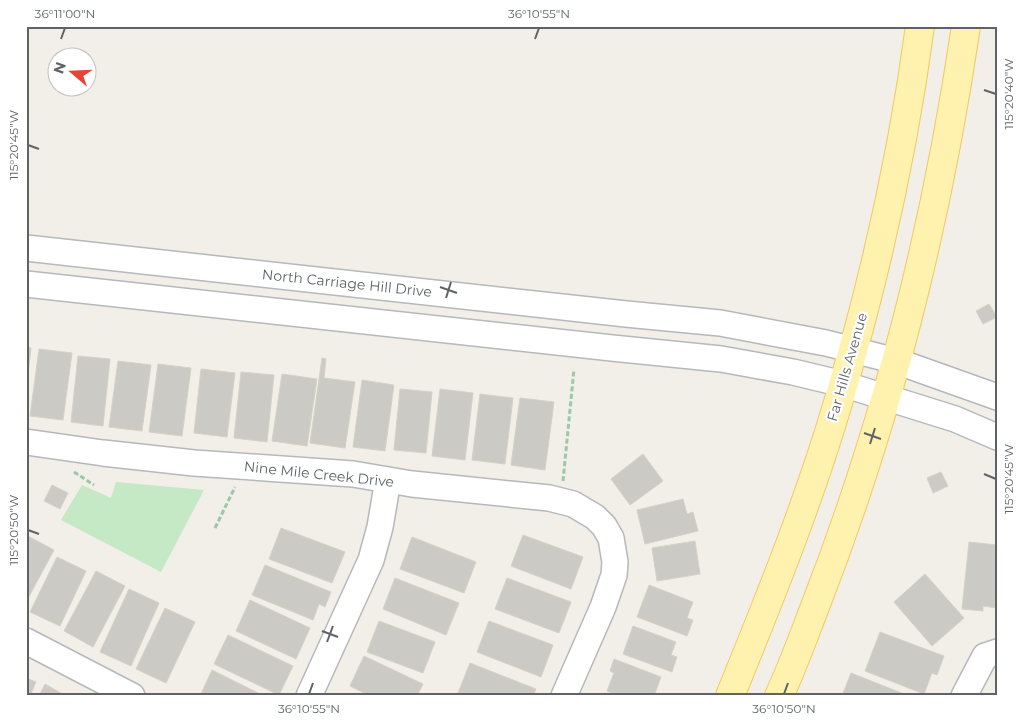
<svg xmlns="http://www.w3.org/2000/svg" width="1023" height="722" viewBox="0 0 1023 722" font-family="Montserrat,sans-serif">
	<rect width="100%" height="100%" fill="#f1efe8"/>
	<!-- green -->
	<path fill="#c5e8c5" d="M116 482 204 490 161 572 61 520 82 485 111 498Z"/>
	<!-- building -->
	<path fill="#cccac5" stroke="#d6d1c6" d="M989 304 997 317 983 324 976 311Z
		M26 347 31 348 26 391Z
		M39 349 72 353 63 420 30 416Z
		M78 356 110 359 103 426 71 422Z
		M322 358 326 359 324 378 355 382 345 448 310 443Z
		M118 361 151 365 142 431 109 427Z
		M158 364 191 368 182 436 149 432Z
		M201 369 235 373 227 437 194 433Z
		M241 372 274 375 267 442 234 438Z
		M282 374 317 379 307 446 272 441Z
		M362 380 394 385 385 451 353 447Z
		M400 389 432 392 426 453 394 450Z
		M440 389 473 393 465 460 432 456Z
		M480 394 513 398 505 464 472 460Z
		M520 398 554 402 545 470 511 465Z
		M643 454 663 481 630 505 611 479Z
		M941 472 948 486 933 493 927 478Z
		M52 485 68 493 60 509 44 501Z
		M683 499 687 514 693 512 698 531 645 544 637 510Z
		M281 528 345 552 332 583 269 559Z
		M26 535 54 550 26 602Z
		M523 535 583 557 571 589 511 566Z
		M412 537 476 562 464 593 400 569Z
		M695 541 700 574 657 581 652 548Z
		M969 542 997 545V608L983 606V611L962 609Z
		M57 557 86 571 60 626 30 612Z
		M265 565 331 592 325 607 319 604 313 620 252 595Z
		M96 571 125 586 93 647 64 631Z
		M925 574 964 618 932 646 894 602Z
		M395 578 459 603 446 635 383 609Z
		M507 578 571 602 559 633 495 609Z
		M649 585 693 602 687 618 693 620 687 636 637 617Z
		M129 589 159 603 131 666 100 652Z
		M250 600 310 628 296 659 236 631Z
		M165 608 195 622 166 683 136 669Z
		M379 621 435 642 423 673 367 652Z
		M489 621 553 645 541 677 477 652Z
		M633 626 676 642 671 655 677 657 672 672 623 654Z
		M880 632 944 656 937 675 932 673 924 694 865 671Z
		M228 635 293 666 279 695 214 664Z
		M364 656 423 684 417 696H370L350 686Z
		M614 659 661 677 654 696H619L607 691 614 673 610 671Z
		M470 663 536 689 533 696H465L458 693Z
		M212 670 264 696H200Z
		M851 673 909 696H842Z
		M26 678 36 682 30 696H26Z
		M45 684 66 696H39Z"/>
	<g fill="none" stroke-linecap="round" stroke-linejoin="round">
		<defs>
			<path id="minor" d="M26 248 626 314 720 323 826 343 896 361 997 397
				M26 284 612 348 721 359 793 372 843 384 955 419 997 437
				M26 442 103 453 194 463 353 474 412 484 549 498 573 504 595 517 604 526 611 538 615 562 614 575 603 607 564 696
				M26 641 132 696
				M309 696 371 560 380 527 388 480
				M964 696 985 656 997 652"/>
			<path id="major" d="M730 696C769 600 808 504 837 406 874 282 903 154 920 26
				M779 696C793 666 804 635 816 604 888 419 937 223 966 26"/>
		</defs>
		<!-- minor casing -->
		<use href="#minor" stroke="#b5b8bc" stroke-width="28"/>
		<!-- major casing -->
		<use href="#major" stroke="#f2c960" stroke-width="30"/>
		<!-- path -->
		<path stroke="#9cc7a9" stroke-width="3" stroke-dasharray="5 2.5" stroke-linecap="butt" d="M74 472 94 485
			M563 481 574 369
			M215 528 235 487"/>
		<!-- minor -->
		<use href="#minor" stroke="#fff" stroke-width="25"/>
		<!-- major -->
		<use href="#major" stroke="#fff2af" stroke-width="28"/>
	</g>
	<!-- ticks -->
	<path fill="none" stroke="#5f6368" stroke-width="2" d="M61 39 65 28M535 39 539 28M984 90 996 94M28 145 39 149M440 287 457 293M446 298 451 282M864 433 881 439M870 444 875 428M984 474 996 479M28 530 39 534M322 631 338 637M327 642 333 626M309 694 313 683M784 694 788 683"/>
	<g text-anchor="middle" stroke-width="4.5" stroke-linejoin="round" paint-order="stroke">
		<!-- street labels -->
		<g font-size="14" fill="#5f6368" stroke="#fff">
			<text transform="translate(347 283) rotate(6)" y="5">North Carriage Hill Drive</text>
			<text transform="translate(847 367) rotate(-74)" y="5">Far Hills Avenue</text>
			<text transform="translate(319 474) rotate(6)" y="5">Nine Mile Creek Drive</text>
		</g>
	</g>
	<!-- border -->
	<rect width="1023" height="722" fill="none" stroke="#ffffff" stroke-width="55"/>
	<!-- north arrow -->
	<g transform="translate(72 72) rotate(289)"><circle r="24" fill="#ffffff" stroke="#bfc1c3"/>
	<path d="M0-4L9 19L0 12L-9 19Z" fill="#ea4335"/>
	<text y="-8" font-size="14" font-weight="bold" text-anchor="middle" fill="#5f6368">N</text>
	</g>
	<rect x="28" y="28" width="968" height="666" fill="none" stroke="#5f6368" stroke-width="2"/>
	<g font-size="12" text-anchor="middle" fill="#5f6368">
		<text x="65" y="18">36°11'00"N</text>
		<text x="539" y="18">36°10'55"N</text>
		<text transform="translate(1009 94) rotate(-90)" y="4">115°20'40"W</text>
		<text transform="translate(14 145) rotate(-90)" y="4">115°20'45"W</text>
		<text transform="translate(1009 479) rotate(-90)" y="4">115°20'45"W</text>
		<text transform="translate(14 530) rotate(-90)" y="4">115°20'50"W</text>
		<text x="309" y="713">36°10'55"N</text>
		<text x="784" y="713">36°10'50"N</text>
	</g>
</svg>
